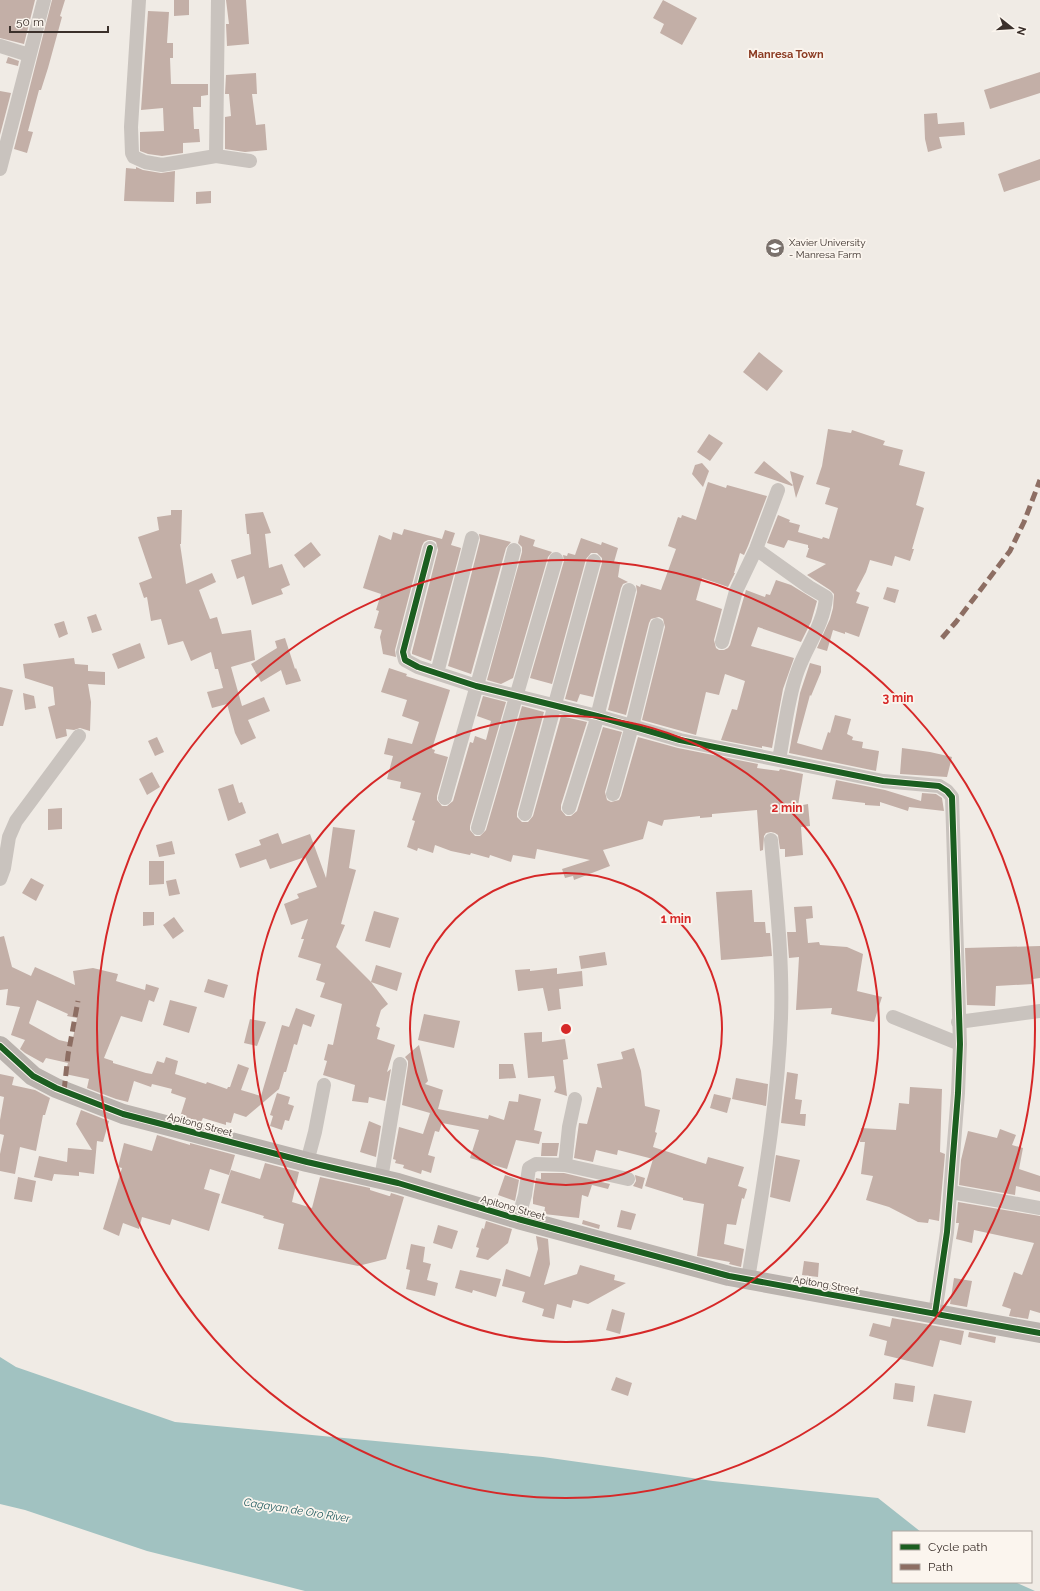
<svg xmlns="http://www.w3.org/2000/svg" width="1040" height="1591" viewBox="0 0 1040 1591" font-family="Raleway,sans-serif">
	<rect width="100%" height="100%" fill="#f0ebe5"/>
	<!-- water -->
	<path fill="#a1c2c1" d="M0 1357 16 1367 175 1422 543 1457 713 1481 878 1498 921 1532H893V1582H1015L1035 1591H305L147 1551 25 1510 0 1504Z"/>
	<!-- building -->
	<path fill="#c3afa7" fill-rule="evenodd" d="M0 0H35L24 44 0 38Z
		M52 0H65L60 16 62 17 48 68 41 90H39L28 131 33 132 27 153 14 149Z
		M174 0H189V15L174 16Z
		M226 0H246L249 44 227 46 226 24H229Z
		M663 0 697 18 682 45 660 33 664 24 653 18Z
		M148 11 169 12 167 43H173V58H170L171 84H208V95L201 96V107H193L194 129H199L200 142 183 143V153L162 156 148 154 140 151V132L164 131 163 108 141 110Z
		M8 57 19 61 18 66 6 63Z
		M1040 72V93L990 109 984 90Z
		M256 73 257 94H252L256 125 265 124 267 150 245 152 225 149V117L231 116 229 94H225L226 75Z
		M0 91 11 93 0 135Z
		M937 113 938 124 964 122 965 135 939 137 942 148 928 152 925 139 924 114Z
		M1040 159V180L1004 192 998 174Z
		M136 167 143 170 161 173 175 171 174 202 124 201 126 168 136 169Z
		M211 191V203L196 204V192Z
		M759 352 783 371 767 391 743 372Z
		M828 429 851 433 852 430 885 441 883 445 903 450 899 465 925 472 916 505 924 508 912 549H914L910 561 895 556 892 566 870 560 866 572 856 591 860 593 856 603 869 607 859 637 845 632V634L833 630 827 651 817 648 830 619 833 608 834 594 830 590 807 575 826 564 806 557 809 548H808V545L788 540 784 548 767 543 778 515 790 520 789 522 800 525 798 532 822 539 823 537 829 539 838 508 825 504 830 488 816 484 822 466Z
		M709 434 723 443 710 461 697 452Z
		M764 461 793 485 792 486 754 473Z
		M702 463 709 471 703 487 692 474 695 465Z
		M790 471 804 476 796 498Z
		M708 482 726 488 727 485 767 496 748 546 744 555 740 553 734 573H735L728 587 702 578 696 600 722 609 714 640 716 648 719 650H724L728 648 730 645 746 590 765 597 766 594 770 595 776 580 791 585 817 601 811 622 801 642 758 627 751 646 794 658 783 689 772 748 762 746V748L721 740 732 709 737 710 745 681 725 674 719 695 706 692 696 735 642 720 665 627 663 619 659 617 651 619 649 623 626 715 608 710 637 592 636 585 640 587 641 584 661 590 676 549 668 546 678 517 681 518 682 515 696 520Z
		M171 510H182L181 544H180L186 584 212 573 216 582 199 590 210 619 217 617 222 634 251 630 255 660 231 667 242 706 264 697 270 711 248 720 256 738 241 745 235 733 227 704 212 708 207 692 223 688 218 669H215L211 652 191 661 183 641 168 645 161 619 151 621 147 597 144 598 139 583 152 578 138 537 159 530 157 517 171 515Z
		M263 512 271 533 265 534 269 568 282 564 290 585 281 589 283 594 252 605 244 576 237 579 231 560 251 554 249 534H247L245 514Z
		M404 529 442 539 445 530 455 533 451 545 461 548 431 661 412 654V652L438 550 436 542 432 540H428L424 542 422 546 395 650 396 657 383 654 380 637 382 630 374 628 379 611 376 610 381 594 363 588 379 535 391 540 393 532 402 535Z
		M479 534 511 542 506 548 471 674 448 666 480 540Z
		M520 535 535 540 533 546 552 552 548 557 513 678 501 684 487 680 522 552V547L518 543Z
		M581 538 601 545 602 542 618 548 614 562 620 564 618 577 628 582 623 584 621 588 593 697 580 694 577 702 565 699 602 563V558L597 553H591L586 559 552 684 530 678 564 561 563 555 567 556 568 553 575 555Z
		M311 542 321 555 304 568 294 555Z
		M887 587 899 590 895 603 883 599Z
		M96 614 102 630 92 633 87 617Z
		M64 621 68 634 59 638 54 624Z
		M285 638 295 669 296 668 301 681 286 685 281 670 261 682 251 664 277 648 275 641Z
		M140 643 145 658 118 669 112 654Z
		M74 658 75 664 88 665V671L105 672V685L88 684 91 702 90 731 80 728 74 730 66 729 67 736 56 739 48 707 55 705 53 687 25 678 23 664Z
		M810 663 821 666V672L811 696 810 695 797 743 822 750 828 732 830 733 835 715 851 719 847 734 853 737 852 740 863 742 862 748 879 751 876 771 789 753 800 693Z
		M389 668 407 674 406 676 450 690 432 749 435 750 434 753 448 757 437 796V800L442 806H447L453 801 470 742 473 743 475 736 486 740 491 721 477 716 483 696 506 702 470 826V830L475 836H480L486 830 522 706 544 712 517 812V817L522 822H528L533 816 561 716 587 722 561 805V810L566 816H571L577 811 603 727 622 732 605 792 607 800 611 802 619 800 621 796 638 737 678 748 758 764 757 768 779 771 780 769 803 774 798 806 808 804 810 826 801 827 803 855 785 857V849H780L778 835 775 833 771 832 766 833 764 836 763 850 760 851 757 810 712 814V817L700 818V816L664 820 662 826 648 821 643 839 603 850 610 866 574 880 573 876 565 878 562 869 590 860 537 849 535 859 513 855 511 862 490 855 489 858 471 853 470 855 451 851 435 845 433 853 418 848 417 851 407 847 415 821 412 820 421 793 400 788 401 782 387 779 393 756 384 754 388 738 412 744 419 722 402 716 407 700 381 692Z
		M0 687 13 690 3 726H0Z
		M23 693 34 696 36 708 25 710Z
		M157 737 164 752 155 756 148 741Z
		M902 748 930 752 952 757 947 777 900 774Z
		M152 772 160 787 147 795 139 779Z
		M836 780 885 790 921 801 922 793 936 794 942 798 944 811 909 807 908 811 880 802V806L865 805V803L832 799Z
		M233 784 239 803 242 802 246 813 228 821 218 789Z
		M62 808V829L48 830V809Z
		M333 827 355 830 349 868 356 870 341 924 345 925 336 947 371 982 376 965 402 973 397 991 371 982 388 1004 381 1010 376 1026 380 1028 377 1039 395 1045 387 1072 391 1069 385 1101 369 1097 368 1103 352 1101 355 1085 323 1075 327 1061 324 1060 328 1044 333 1045 342 1004 320 997 325 983 316 980 321 964 298 957 304 939H301L308 919 291 925 284 904 299 898 297 894 317 887 305 857 270 869 266 859 240 868 235 854 261 845 259 840 278 833 282 844 310 834 326 878Z
		M172 841 175 854 159 857 156 845Z
		M149 861H164V884L149 885Z
		M31 878 44 885 36 901 22 893Z
		M176 879 180 894 169 896 166 881Z
		M752 890 754 922H765L766 933H770L772 956 721 960 716 892Z
		M812 906 813 918 806 919 808 943 819 942 820 945 847 947 863 954 857 991 882 997 874 1022 831 1014 832 1008 796 1010 799 957 789 958 787 932H796L794 907Z
		M374 911 399 918 390 948 365 941Z
		M143 912H154V925L143 926Z
		M174 917 184 931 173 939 163 925Z
		M4 936 12 967 31 976 35 967 75 985 73 971 93 968 118 974 116 981 145 990 146 984 159 988 154 1002 149 1000 142 1022 121 1016 104 1058 113 1061V1063L146 1073 152 1074 157 1061 164 1063 166 1057 178 1061 175 1074 206 1084 207 1082 227 1089 228 1087H230L238 1064 249 1068 241 1090 261 1096 282 1025 289 1027 296 1008 315 1015 311 1027 303 1024 297 1045 294 1044 286 1072H284L279 1089 246 1117 234 1113 231 1123 226 1122V1125L203 1118 201 1122 180 1117 186 1098 171 1093 172 1089 152 1084 151 1087 134 1081 128 1102 116 1099 87 1088 89 1079 65 1074 68 1063 46 1058 43 1063 25 1053 20 1049 25 1040 11 1035 20 1007 6 1005 8 989 0 990V937ZM37 1000 68 1014 67 1016 77 1018 72 1043 59 1040 30 1024 29 1023Z
		M1040 946V978L1033 979V984L996 986 995 1006 967 1005 965 948Z
		M605 952 607 965 581 969 579 956Z
		M557 968V974L582 971 583 986 559 989 561 1009 548 1011 543 988 518 991 515 970 530 969V971Z
		M208 979 228 985 224 998 204 992Z
		M170 1000 197 1007 189 1033 163 1025Z
		M424 1014 460 1021 454 1048 418 1040Z
		M250 1019 266 1022 257 1046 244 1043Z
		M542 1032V1042L565 1039 568 1059 563 1060 567 1096 554 1092 556 1088 554 1076 528 1078 524 1033Z
		M419 1045 428 1081 425 1084 443 1090 438 1109 488 1119 489 1115 504 1120 509 1101 518 1102 519 1094 541 1099 534 1130 542 1132 539 1144 516 1140 507 1169 470 1158 479 1130 442 1123 439 1132 435 1131 428 1155 435 1157 431 1173 422 1170 421 1174 403 1168 404 1165 395 1163 396 1160 393 1159 399 1127 423 1134 430 1113 402 1105 408 1065V1061L405 1057Z
		M634 1048 641 1071 645 1106 660 1110 655 1132 657 1133 653 1147 706 1164 708 1157 744 1167 738 1186 747 1189 744 1199 742 1198 736 1225 727 1224 724 1244 744 1249 741 1267 729 1264 730 1262 697 1256 704 1204 683 1200V1198L645 1186 653 1159 618 1150 617 1155 596 1150 593 1162 574 1158 579 1123 587 1124 597 1087 602 1088 597 1064 623 1059 621 1052Z
		M499 1064H513L516 1078 499 1079Z
		M787 1072 798 1074 795 1099 802 1100 800 1114H806L805 1126 781 1123Z
		M0 1074 14 1077 12 1085 35 1090 50 1098 45 1115H43L36 1151 20 1147 15 1174 0 1171V1154L4 1135 0 1134V1120L4 1097 0 1096Z
		M736 1078 768 1084 766 1106 732 1099Z
		M910 1087 942 1089 940 1152 945 1154 939 1221 929 1219 928 1223 918 1222 889 1207 866 1200 873 1176 861 1174 865 1142H860L861 1128 896 1130 899 1103 909 1104Z
		M277 1093 290 1097 288 1104 294 1106 289 1121 285 1120 282 1130 270 1126 273 1116 270 1115Z
		M714 1094 731 1098 727 1113 710 1108Z
		M81 1110 109 1121 103 1142 97 1141 94 1174 79 1172V1176L54 1174 52 1181 34 1177 39 1156 67 1162 68 1148 92 1150 76 1124Z
		M369 1121 381 1126 376 1157 360 1152Z
		M1000 1129 1016 1135 1012 1145 1023 1148 1019 1169 1040 1176V1192L1016 1186 1015 1195 959 1185 961 1160 968 1131 997 1138Z
		M157 1135 190 1145V1143L235 1155 229 1175 210 1169 204 1189 220 1194 209 1231 172 1219 170 1225 142 1217 139 1229 123 1223 119 1236 103 1229 122 1168 118 1167 124 1143 152 1151Z
		M542 1143H559L557 1156H541Z
		M776 1155 800 1160 790 1202 770 1197Z
		M265 1163 299 1172 292 1202 312 1208 320 1177 370 1188V1190L389 1196H390L391 1193 404 1197 386 1259 358 1266 278 1249 284 1224 263 1218 264 1216 221 1203 231 1170 260 1179Z
		M541 1173H564L610 1184 608 1189 592 1185 588 1197 582 1195 579 1218 544 1214 545 1207 533 1204V1198L536 1178 541 1179Z
		M505 1175 519 1180 515 1201 498 1195Z
		M635 1175 645 1178 642 1189 633 1186 636 1181Z
		M18 1177 36 1181 32 1202 14 1199Z
		M958 1202 1040 1216V1313L1030 1310 1028 1319 1009 1316 1011 1309 1002 1306 1014 1272 1022 1275 1034 1243 974 1230 972 1243 956 1239 959 1223H956Z
		M621 1210 636 1214 631 1230 617 1227Z
		M583 1220 600 1225 599 1229 582 1224Z
		M486 1221 512 1229 508 1243 488 1260 476 1257 479 1248 476 1247 482 1228 484 1229Z
		M438 1225 458 1231 452 1249 433 1243Z
		M536 1236 548 1239 550 1264 544 1285 577 1274 580 1265 615 1275 614 1280 626 1283 588 1304 573 1300 571 1308 557 1304 554 1319 542 1316 544 1309 522 1302 525 1292 502 1286 506 1269 530 1277 538 1249Z
		M411 1244 425 1247 423 1262 431 1264 427 1280 438 1283 435 1296 406 1289 410 1270 406 1269Z
		M804 1261 819 1263 818 1277 802 1275Z
		M460 1270 501 1279 496 1297 473 1290 472 1293 455 1288Z
		M954 1278 972 1281 967 1307 950 1304Z
		M612 1309 625 1313 620 1334 606 1330Z
		M892 1318 964 1331 961 1345 940 1340 933 1367 884 1355 887 1341 869 1336 873 1323 890 1327Z
		M969 1332 996 1337 995 1343 968 1337Z
		M616 1377 632 1383 628 1396 611 1390Z
		M895 1383 915 1386 913 1402 893 1399Z
		M934 1394 972 1401 965 1433 927 1426Z"/>
	<g fill="none" stroke-linecap="round" stroke-linejoin="round">
		<!-- street -->
		<path stroke="#c9c3be" stroke-width="14" d="M139 0 131 127 132 153 134 157 145 162 162 165 216 156 250 161
			M0 46 29 55
			M216 156 218 0
			M0 169 44 0
			M430 548 403 652 405 660 418 667 476 686 597 716 680 740 883 781 939 786 947 791 952 797 960 1044 958 1093 947 1232 935 1314
			M756 549 809 587 826 597C824 624 807 645 798 670 788 696 784 733 779 760
			M722 642 736 591 756 549 778 490
			M437 673 472 538
			M613 794 632 726 657 625
			M445 798C468 715 493 633 514 550
			M569 808 595 725 629 590
			M525 814 594 561
			M478 828 556 559
			M0 879 4 868 9 837 16 821 79 736
			M893 1017 960 1044
			M958 1022 1040 1011
			M307 1162 315 1132 324 1085
			M565 1165 628 1179
			M381 1179 400 1064
			M951 1192 1040 1208
			M518 1219 525 1195 529 1168 536 1164 565 1165 569 1127 575 1099
			M748 1279C762 1193 778 1106 781 1018 783 959 776 899 771 840"/>
		<!-- secondary -->
		<path stroke="#bab3ae" stroke-width="20" d="M0 1046 33 1076 56 1088 123 1114 307 1162 398 1183 518 1219 729 1276 1040 1333"/>
		<!-- quiet -->
		<path stroke="#8d6e63" stroke-width="5" stroke-dasharray="10 5" stroke-linecap="butt" d="M942 638 956 622 1010 551 1024 522 1040 480
			M64 1091 68 1055 78 1001"/>
		<defs>
			<path id="cycleway" d="M430 548 403 652 405 660 418 667 476 686 597 716 680 740 883 781 939 786 947 791 952 797 960 1044 958 1093 947 1232 935 1314
				M0 1046 33 1076 56 1088 123 1114 307 1162 398 1183 518 1219 729 1276 1040 1333"/>
		</defs>
		<!-- cycleway casing -->
		<use href="#cycleway" stroke="#fbf5ee" stroke-width="8"/>
		<!-- cycleway -->
		<use href="#cycleway" stroke="#1b5e20" stroke-width="6"/>
	</g>
	<!-- distance rings -->
	<g fill="none" stroke="#d62828" stroke-width="2">
		<circle cx="566" cy="1029" r="156"/>
		<circle cx="566" cy="1029" r="313"/>
		<circle cx="566" cy="1029" r="469"/>
	</g>
	<!-- icons -->
	<defs>
		<symbol id="university-disc" viewBox="-11 -11 22 22"><circle r="9.5" fill="#7a716c" stroke="#fbf5ee"/><path d="M0-5L7-2L0 1L-7-2ZM-4 1L0 2.5L4 1V4Q0 6-4 4Z" fill="#fff"/></symbol>
	</defs>
	<g fill-rule="evenodd">
		<use href="#university-disc" x="764" y="237" width="22" height="22"/>
	</g>
	<g text-anchor="middle" stroke-width="3.5" stroke-linejoin="round" paint-order="stroke">
		<!-- poi labels -->
		<g font-size="10" fill="#3b302b" stroke="#fbf5ee" text-anchor="start">
			<text x="789" y="246">Xavier University<tspan x="789" dy="12">- Manresa Farm</tspan></text>
		</g>
		<!-- street labels -->
		<g font-size="10" fill="#3b302b" stroke="#fbf5ee">
			<text transform="translate(200 1124) rotate(15)" y="4">Apitong Street</text>
			<text transform="translate(513 1207) rotate(16)" y="4">Apitong Street</text>
			<text transform="translate(826 1284) rotate(10)" y="4">Apitong Street</text>
		</g>
		<!-- neighbourhood labels -->
		<g font-size="11" font-weight="bold" fill="#8c3b22" stroke="#fbf5ee">
			<text x="786" y="58">Manresa Town</text>
		</g>
		<!-- water labels -->
		<g font-size="11" font-style="italic" fill="#1f5a5e" stroke="#fbf5ee">
			<text transform="translate(297 1510) rotate(9)" y="4">Cagayan de Oro River</text>
		</g>
	</g>
	<circle cx="566" cy="1029" r="6" fill="#d62828" stroke="#fbf5ee" stroke-width="2"/>
	<g font-size="12" text-anchor="middle" font-weight="bold" fill="#d62828" stroke="#fbf5ee" stroke-width="3.5" stroke-linejoin="round" paint-order="stroke">
		<text x="898" y="702">3 min</text>
		<text x="787" y="812">2 min</text>
		<text x="676" y="923">1 min</text>
	</g>
	<!-- legend -->
	<rect x="892" y="1531" width="140" height="52" fill="#fbf5ee" stroke="#aea6a0"/>
	<rect x="900" y="1544" width="20" height="6" fill="#1b5e20" stroke="#aea6a0"/>
	<text x="928" y="1551" font-size="12" fill="#3b302b">Cycle path</text>
	<rect x="900" y="1564" width="20" height="6" fill="#8d6e63" stroke="#aea6a0"/>
	<text x="928" y="1571" font-size="12" fill="#3b302b">Path</text>
	<!-- north arrow -->
	<g transform="translate(1012 28) rotate(107)" stroke="#fbf5ee" stroke-width="3" paint-order="stroke">
	<path d="M0-3L7 15L0 10L-7 15Z" fill="#3b302b"/>
	<text y="-6" font-size="11" font-weight="bold" text-anchor="middle" fill="#3b302b">N</text>
	</g>
	<!-- scale -->
	<path d="M10 26v6h98v-6" fill="none" stroke="#3b302b" stroke-width="2"/>
	<text x="16" y="26" font-size="12" fill="#3b302b" stroke="#fbf5ee" stroke-width="3" paint-order="stroke">50 m</text>
</svg>
